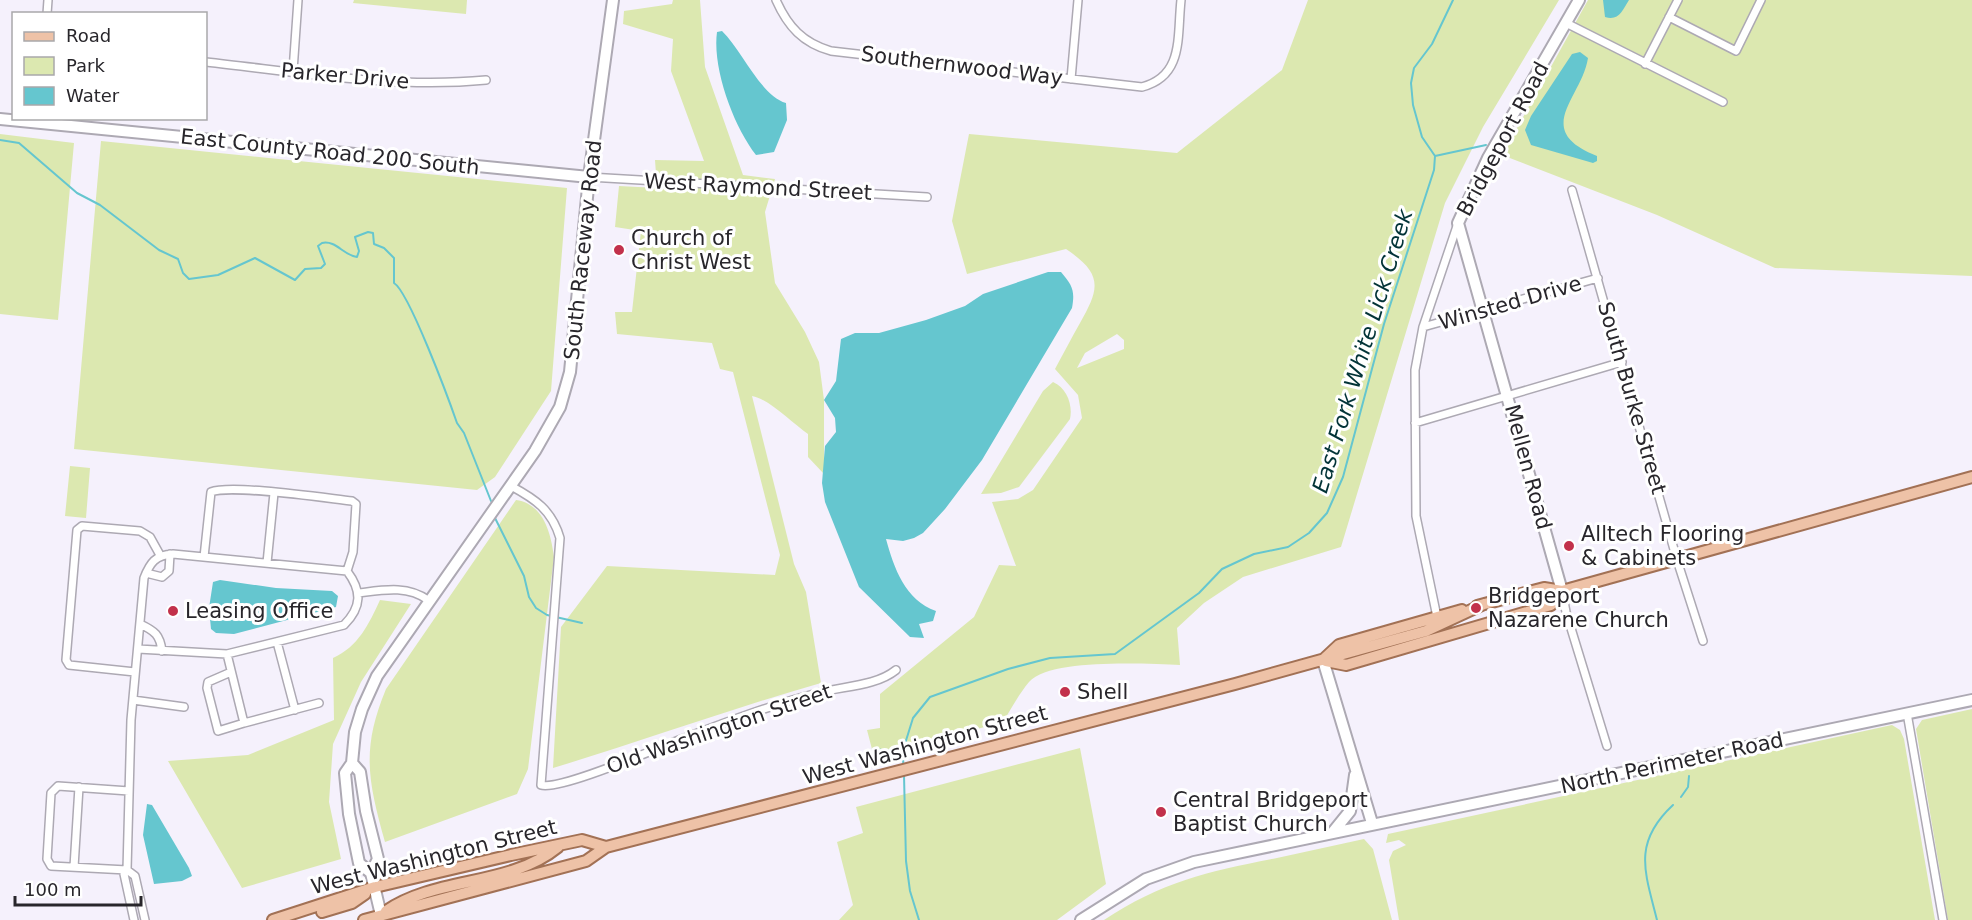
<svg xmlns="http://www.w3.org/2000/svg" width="1972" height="920" viewBox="0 0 1972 920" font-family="'DejaVu Sans',sans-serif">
	<rect width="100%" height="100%" fill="#f5f1fc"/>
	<!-- green -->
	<path fill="#dce8b0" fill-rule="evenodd" d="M354 0H467L466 14 353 3Z
		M673 0H700L705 67 743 175 775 179 765 212 775 283 805 332 819 362 824 400V474L808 457V434C792 423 769 399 752 396L794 564 806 592 821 683C730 709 643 741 553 768L561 627 607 566 775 575 780 555 733 372 720 369 712 343 617 334 615 312H632L641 231 615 227 619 186 657 188 655 160 704 161 671 71 673 39 623 24 624 11 672 4Z
		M1308 0H1559L1483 127 1445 203 1341 547 1243 577 1204 603 1177 628 1180 665C1147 664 1051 658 1029 682 1019 694 1011 709 1003 722L889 753 885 750 873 753 867 730 880 728V694L974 617 999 565 1016 566 992 502 1018 499 1033 490 1082 418 1078 395 1055 369C1063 354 1071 339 1080 323 1100 288 1103 274 1066 249L967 274 952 221 969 134 1177 153 1282 70ZM1117 334 1124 340V349L1077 368 1085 353Z
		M1588 0H1972V276L1775 268 1657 215 1502 155Z
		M0 134 74 143 58 320 0 314Z
		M101 141 567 188 551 391 495 477 477 490 74 449Z
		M1053 382C1067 388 1073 405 1070 419L1019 487 1001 493 981 494 1043 391Z
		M70 466 90 468 86 518 65 516Z
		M516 500C544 504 551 534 554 557L528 769 517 794 385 842C368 781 361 749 386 689Z
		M380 600 411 604 361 682 333 744 329 802 341 859 242 888 168 761 248 755 334 720 333 658C358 647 369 624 380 600Z
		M1972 709V920H1948L1916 729 1922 720Z
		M1892 725 1900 730 1904 739 1935 920H1399L1389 860 1393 851 1406 845 1399 840 1386 843 1388 834Z
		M1080 748 1106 884 1057 920H839L853 905 837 842 863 833 856 807Z
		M1364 839 1373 849 1392 920H1104C1163 881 1210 871 1277 858 1306 852 1335 845 1364 839Z"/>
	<!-- water -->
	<path fill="#65c6cf" d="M1603 0H1629C1622 11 1619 21 1605 17Z
		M722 31C742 50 760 95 786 103L787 120 774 152 756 155C734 127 712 69 717 32Z
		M1580 52 1588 58C1582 98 1531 130 1597 156V161L1593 163 1531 145 1525 130 1531 116 1572 54Z
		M1048 272H1061C1073 286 1075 291 1072 308L982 460 945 509 923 533 914 538 903 541 886 539C894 568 905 600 936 611L933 621 919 624 924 638 910 637 859 587 825 502 822 483 825 446 836 432 835 418 824 400 836 381 841 339 855 333H879L926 320 965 306 983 294Z
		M220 580 276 588 332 591 338 596 336 607 234 634 216 633 211 629 209 608 213 582Z
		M147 804 152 805 189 868 192 876 182 881 154 884 143 835Z"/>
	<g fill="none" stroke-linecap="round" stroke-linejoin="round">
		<!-- stream -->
		<path stroke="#65c6cf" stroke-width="2" d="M0 140 19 143 77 193 100 205 159 250 178 259 183 273 189 279 218 275 255 258 295 280 305 269 321 268 325 264 318 246 322 243C336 240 343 255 357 257L359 251 355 237 368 232 373 233 374 244 384 248 394 258V283C409 292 449 400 457 423L464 433 491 501
			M1435 156 1486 145
			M494 516 524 576 529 597 536 608 547 615 582 623
			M873 749 902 752
			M903 766 904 747 913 718 930 697 1008 669 1050 658 1115 654 1199 593 1222 569 1254 554 1288 547 1309 533 1327 513 1343 477 1384 324 1434 170 1435 156 1422 137 1413 105 1411 83 1414 68 1432 44 1453 0
			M904 775 906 861 910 891 919 920
			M1681 797 1688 787 1689 776
			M1657 920C1645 872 1632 843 1673 805"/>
		<defs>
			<path id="street" d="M776 0C788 27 803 43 831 51L1142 87C1184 76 1177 37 1181 0
				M47 14 48 0
				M1669 17 1736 51 1761 0
				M1566 23 1723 102
				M206 62C298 72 393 89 486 80
				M1645 64 1678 0
				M293 71 298 0
				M1071 79 1078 0
				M589 177 927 197
				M1572 190 1677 560 1703 641
				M1423 327 1598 278
				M1415 423 1622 362
				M511 486C535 499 552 510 560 538L541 785C559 791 655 749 679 740 724 723 768 706 814 694 840 686 875 687 896 670
				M204 557 211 492C231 484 325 498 352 501L356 504 353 552 347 571
				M267 563 274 493
				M146 573 162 577 169 571 170 554
				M1562 591 1566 612 1607 746
				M359 593C383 590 407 585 428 600
				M1437 617 1416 516 1415 370 1423 327 1458 223
				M140 624C155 631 160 635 162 651
				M277 642 295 710
				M227 654 244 723 319 703
				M135 672 69 665 66 660 77 530 82 526 140 531 150 537 160 555
				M231 672 208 682 207 688 218 731 244 723
				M133 700 184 707
				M1907 713 1943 920
				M74 867 79 787
				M127 870 51 866 47 859 51 793 58 786 129 791
				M127 870 135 876 145 920
				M134 920 124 874 127 870 131 720 144 578C150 563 155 555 173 554L347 571C362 591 362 607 344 625L227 654 138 649"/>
			<path id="secondary" d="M0 119 589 177
				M1562 591 1458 223 1488 158 1579 0
				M1323 660 1372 823
				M352 763 360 772 366 811 378 859 371 873
				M1333 832 1350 811 1355 775
				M381 915 371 873 359 863 349 814 345 773 352 763 355 732 362 709 377 676 535 451 560 407 570 372 589 177 613 0
				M1081 920 1146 879 1194 862 1972 700"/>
			<path id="primary" d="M1477 606 1544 588 1562 591 1972 477
				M1324 659 1339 645 1462 610
				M1326 661 1346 665 1551 605 1562 591
				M386 911C437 876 509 887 558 847
				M322 912 352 903 365 894
				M273 920 375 887 511 855 582 840 606 847
				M364 920 586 861 606 847 1235 684 1426 631 1484 604"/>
		</defs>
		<!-- street casing -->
		<use href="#street" stroke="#ada9b3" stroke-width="10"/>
		<!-- secondary casing -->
		<use href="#secondary" stroke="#ada9b3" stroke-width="14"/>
		<!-- primary casing -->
		<use href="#primary" stroke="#a27155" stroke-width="14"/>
		<!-- street -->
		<use href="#street" stroke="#fff" stroke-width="7"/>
		<!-- secondary -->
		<use href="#secondary" stroke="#fff" stroke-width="10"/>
		<!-- primary -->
		<use href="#primary" stroke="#eec2a7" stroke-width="10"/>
	</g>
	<!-- markers -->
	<g fill="#c2314b" stroke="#fff" stroke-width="2">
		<circle cx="619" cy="250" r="6"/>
		<circle cx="1569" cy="546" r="6"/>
		<circle cx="1476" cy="608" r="6"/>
		<circle cx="173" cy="611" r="6"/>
		<circle cx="1065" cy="692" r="6"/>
		<circle cx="1161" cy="812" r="6"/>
	</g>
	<g text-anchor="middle" stroke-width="6" stroke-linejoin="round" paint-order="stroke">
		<!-- street labels -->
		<g font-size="21" fill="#28262b" stroke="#fff">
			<text transform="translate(962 66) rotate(7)" y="7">Southernwood Way</text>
			<text transform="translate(345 76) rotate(5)" y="7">Parker Drive</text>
			<text transform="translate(1503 139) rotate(-62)" y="7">Bridgeport Road</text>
			<text transform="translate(330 152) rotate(6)" y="7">East County Road 200 South</text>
			<text transform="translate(758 187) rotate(3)" y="7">West Raymond Street</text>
			<text transform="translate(583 250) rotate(-84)" y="7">South Raceway Road</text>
			<text transform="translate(1510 303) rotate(-16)" y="7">Winsted Drive</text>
			<text transform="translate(1632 398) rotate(74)" y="7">South Burke Street</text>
			<text transform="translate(1528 467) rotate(75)" y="7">Mellen Road</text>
			<text transform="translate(719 729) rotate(-19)" y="7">Old Washington Street</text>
			<text transform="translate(925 745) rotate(-15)" y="7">West Washington Street</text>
			<text transform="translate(1672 763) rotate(-12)" y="7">North Perimeter Road</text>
			<text transform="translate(434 857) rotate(-14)" y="7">West Washington Street</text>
		</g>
		<!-- poi labels -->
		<g font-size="21" fill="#28262b" stroke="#fff" text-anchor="start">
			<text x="631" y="245">Church of<tspan x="631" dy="24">Christ West</tspan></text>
			<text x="1581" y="541">Alltech Flooring<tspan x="1581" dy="24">&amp; Cabinets</tspan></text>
			<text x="1488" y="603">Bridgeport<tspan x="1488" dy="24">Nazarene Church</tspan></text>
			<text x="185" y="618">Leasing Office</text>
			<text x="1077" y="699">Shell</text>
			<text x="1173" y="807">Central Bridgeport<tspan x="1173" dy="24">Baptist Church</tspan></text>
		</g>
		<!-- water labels -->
		<g font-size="22" font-style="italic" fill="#023337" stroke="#fff">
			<text transform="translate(1362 351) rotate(-73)" y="8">East Fork White Lick Creek</text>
		</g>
	</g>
	<!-- legend -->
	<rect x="12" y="12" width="195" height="108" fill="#ffffff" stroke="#a9a8aa" stroke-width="1.5"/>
	<rect x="24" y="32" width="30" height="9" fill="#eec2a7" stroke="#a9a8aa" stroke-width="1.5"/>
	<text x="66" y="42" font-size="18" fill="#28262b">Road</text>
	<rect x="24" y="57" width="30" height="18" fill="#dce8b0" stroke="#a9a8aa" stroke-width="1.5"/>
	<text x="66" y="72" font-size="18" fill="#28262b">Park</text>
	<rect x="24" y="87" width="30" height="18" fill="#65c6cf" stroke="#a9a8aa" stroke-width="1.5"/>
	<text x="66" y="102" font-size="18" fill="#28262b">Water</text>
	<!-- scale -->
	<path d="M15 896v9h126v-9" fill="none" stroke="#28262b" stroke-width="3"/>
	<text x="24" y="896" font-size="18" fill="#28262b" stroke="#ffffff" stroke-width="4.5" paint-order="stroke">100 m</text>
</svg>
